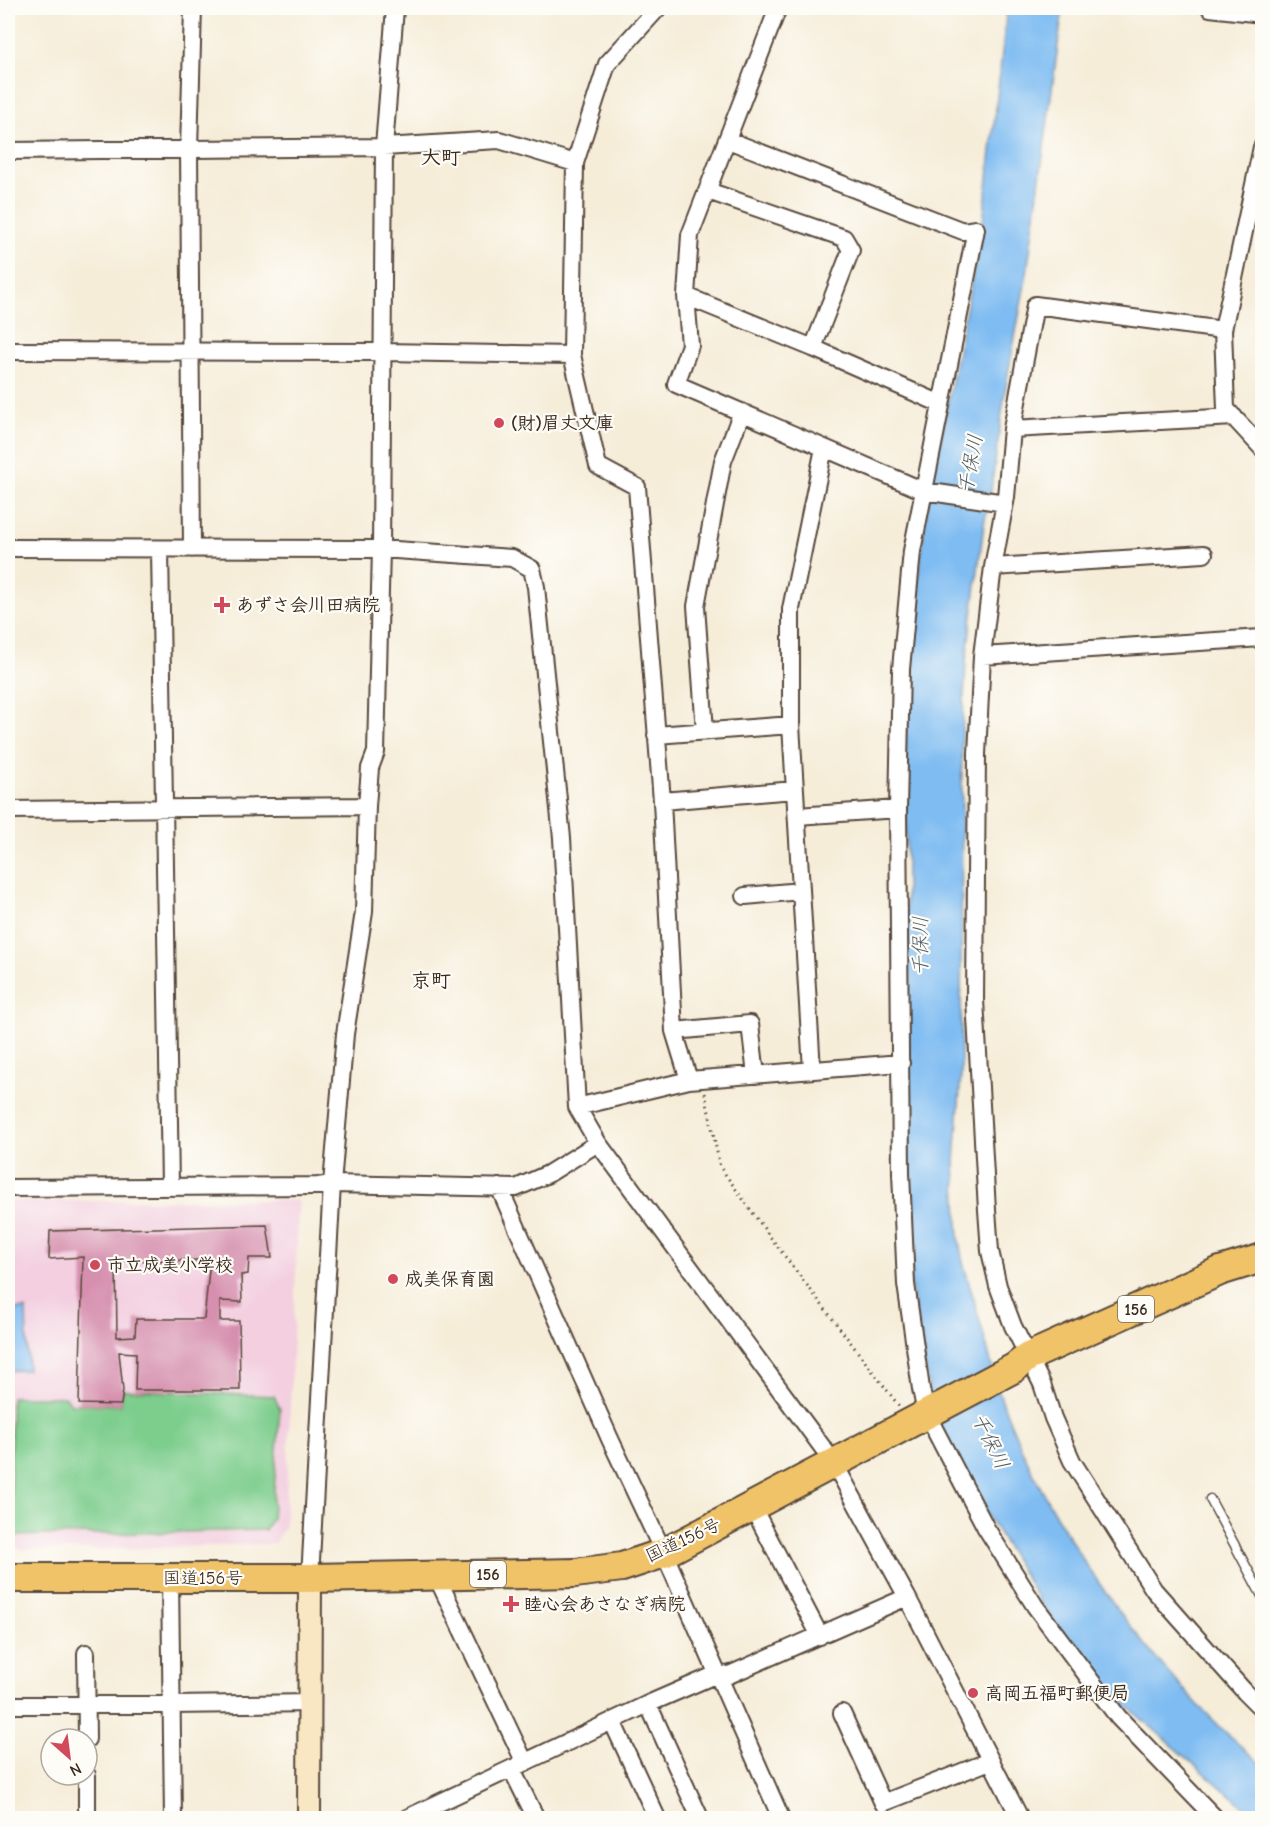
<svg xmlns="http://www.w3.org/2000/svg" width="1270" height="1826" viewBox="0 0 1270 1826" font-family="'Comic Neue','Klee One',sans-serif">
	<rect width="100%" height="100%" fill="#fdfcf7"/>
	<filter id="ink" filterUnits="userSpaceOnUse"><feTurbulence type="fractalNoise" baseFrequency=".0167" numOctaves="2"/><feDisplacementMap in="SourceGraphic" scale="12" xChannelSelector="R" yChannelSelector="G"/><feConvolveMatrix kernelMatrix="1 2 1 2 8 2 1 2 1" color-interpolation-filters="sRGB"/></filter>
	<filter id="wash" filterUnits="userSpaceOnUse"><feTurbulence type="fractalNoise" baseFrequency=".008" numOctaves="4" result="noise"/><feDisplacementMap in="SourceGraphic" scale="24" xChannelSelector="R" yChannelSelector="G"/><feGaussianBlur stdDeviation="1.35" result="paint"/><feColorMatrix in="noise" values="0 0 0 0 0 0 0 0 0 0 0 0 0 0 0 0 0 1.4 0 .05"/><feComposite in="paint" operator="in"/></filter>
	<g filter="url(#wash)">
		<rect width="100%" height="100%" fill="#f6edd9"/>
		<!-- built -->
		<path fill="#f3cfe0" d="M299 1200 285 1525 275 1544 76 1550 8 1549V1201Z"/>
		<!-- green -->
		<path fill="#7dcd8d" stroke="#5c7c56" stroke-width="1.5" d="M123 1390 274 1396 280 1409 272 1518 265 1530 11 1536V1397H66L71 1404 121 1405Z"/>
		<!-- water -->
		<path fill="#7ebcf2" stroke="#5c7388" stroke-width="1.5" d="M1007 8H1063L1027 273 1006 385 991 490 984 524 966 662 962 734 961 1074 955 1162 959 1239 962 1259C971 1290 980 1321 988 1351 992 1366 995 1381 1000 1395 1048 1531 1153 1672 1262 1765V1818H1259L1237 1801 1101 1684 1044 1609 936 1430 910 1279 906 1186V707L912 627 927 509 983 223Z
			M26 1309 28 1370 8 1371V1310Z"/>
		<g id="blocks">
			<!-- building -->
			<path fill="#d68fae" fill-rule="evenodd" d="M267 1225 272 1258H249L248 1274 241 1275 242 1302 220 1301V1321H239L240 1390H135L136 1353 119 1352 123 1390 121 1405 79 1404 83 1257 49 1259 50 1231ZM210 1260 204 1319H136L135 1336 117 1337 116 1261Z"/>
		</g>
	</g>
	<g filter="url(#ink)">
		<use href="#blocks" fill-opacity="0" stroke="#57473a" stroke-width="1.5"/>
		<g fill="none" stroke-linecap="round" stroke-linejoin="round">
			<defs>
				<path id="lane" d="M1210 1499 1262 1596"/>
				<path id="street" d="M658 8 607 64 575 163 572 355 598 466 637 487 662 801 674 1031 689 1080
					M778 8 690 235 686 296 690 345 676 384 924 491 1005 503
					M1210 8 1262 14
					M728 140 963 231 976 229 912 551 901 669 898 809 797 816
					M1262 147 1223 330 1226 409 1262 448
					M8 151 384 147 499 140 575 163
					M686 296 813 348 851 250 844 238 708 191
					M1223 330 1035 305 1012 429 1234 417
					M813 348 941 404
					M8 351 383 352 572 355
					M1012 429 1006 497 993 567 1204 554
					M8 548 381 549 512 558 532 569 536 587 562 838 577 1107 598 1143 834 1463 907 1597 1020 1818
					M160 549 170 1186
					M192 549 189 149 193 8
					M993 567 982 656 1262 638
					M982 656 977 754 975 1000 987 1210 990 1251 998 1286 1013 1326 1042 1384 1053 1418 1072 1461 1154 1590 1245 1692 1262 1709
					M705 731 696 606 723 461 742 412
					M656 735 791 725
					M662 801 795 790
					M898 809 901 1173 906 1284 921 1389 926 1413 986 1528 1035 1606 1118 1717 1215 1818
					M8 810 367 806
					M745 896 801 891
					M674 1031 750 1024 756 1075
					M812 1070 791 725V609L824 448
					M577 1107 689 1080 901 1063
					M499 1187 610 1439 669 1564 781 1818
					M8 1188 318 1186 332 1184 516 1188 548 1174 598 1143
					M752 1506 820 1636
					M436 1575 525 1763
					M170 1578 173 1818
					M310 1578 332 1184 345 1034 364 912 367 806 370 768 376 752 381 549 384 147 395 8
					M86 1653 87 1739
					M648 1704 700 1818
					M8 1705H172L310 1703
					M842 1713 883 1803 990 1761
					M612 1721 657 1818
					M512 1770 536 1818
					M87 1775V1818
					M407 1818 648 1704 717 1674 729 1675 907 1597"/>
				<path id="secondary" d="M309 1818 310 1578"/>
				<path id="highway" d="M8 1578H310L575 1573 622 1567 664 1553 1014 1368 1028 1357 1220 1271 1262 1258"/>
			</defs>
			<!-- lane casing -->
			<use href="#lane" stroke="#57473a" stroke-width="11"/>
			<!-- street casing -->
			<use href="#street" stroke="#57473a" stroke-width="20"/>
			<!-- secondary casing -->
			<use href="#secondary" stroke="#57473a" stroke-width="26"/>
			<!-- highway casing -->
			<use href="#highway" stroke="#57473a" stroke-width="32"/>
			<!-- path -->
			<path stroke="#57473a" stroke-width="3" stroke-dasharray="1.5 4.5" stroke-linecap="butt" d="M705 1093 720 1167 768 1234 899 1406"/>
			<!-- lane -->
			<use href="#lane" stroke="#fff" stroke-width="8"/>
			<!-- street -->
			<use href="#street" stroke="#fff" stroke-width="16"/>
			<!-- secondary -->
			<use href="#secondary" stroke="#f9e7c3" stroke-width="22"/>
			<!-- highway -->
			<use href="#highway" stroke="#f1c369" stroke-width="28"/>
		</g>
	</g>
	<!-- markers -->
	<g fill="#d1495b" stroke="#fdfcf7" stroke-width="2">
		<circle cx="499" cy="423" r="6"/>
		<path d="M219 596h6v6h6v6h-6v6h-6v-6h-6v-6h6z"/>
		<circle cx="95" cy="1265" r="6"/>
		<circle cx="393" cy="1279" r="6"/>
		<path d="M508 1595h6v6h6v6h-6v6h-6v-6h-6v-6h6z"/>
		<circle cx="973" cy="1693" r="6"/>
	</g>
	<g text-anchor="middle" stroke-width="4.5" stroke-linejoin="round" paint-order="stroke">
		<!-- shield labels -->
		<g fill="#fdfcf7" stroke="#75695f" stroke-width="1.5">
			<rect x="1118" y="1296" width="36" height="26" rx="4.5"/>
			<rect x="470" y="1561" width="36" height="26" rx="4.5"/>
		</g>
		<g font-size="16" font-weight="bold" fill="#3b2a1e">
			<text x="1136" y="1315">156</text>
			<text x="488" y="1580">156</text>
		</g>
		<!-- poi labels -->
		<g font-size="18" font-weight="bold" fill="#3b2a1e" stroke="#fdfcf7" text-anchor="start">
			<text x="511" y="429">(財)眉丈文庫</text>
			<text x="236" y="611">あずさ会川田病院</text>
			<text x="107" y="1271">市立成美小学校</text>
			<text x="405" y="1285">成美保育園</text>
			<text x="524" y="1610">睦心会あさなぎ病院</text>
			<text x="985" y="1699">高岡五福町郵便局</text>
		</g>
		<!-- street labels -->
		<g font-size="18" fill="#3b2a1e" stroke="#fdfcf7">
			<text transform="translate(683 1540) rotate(-25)" y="6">国道156号</text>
			<text x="203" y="1584">国道156号</text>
		</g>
		<!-- neighbourhood labels -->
		<g font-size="20" font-weight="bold" fill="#3b2a1e" stroke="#fdfcf7">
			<text x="441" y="164">大町</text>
			<text x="431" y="987">京町</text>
		</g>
		<!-- water labels -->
		<g font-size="20" font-style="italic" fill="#525d68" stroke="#fdfcf7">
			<text transform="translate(970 464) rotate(-80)" y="7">千保川</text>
			<text transform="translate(920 946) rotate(-90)" y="7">千保川</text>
			<text transform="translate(991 1441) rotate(64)" y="7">千保川</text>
		</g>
	</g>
	<!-- margin -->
	<rect width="1270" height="1826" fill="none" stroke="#fdfcf7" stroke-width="30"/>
	<!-- north arrow -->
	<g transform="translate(69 1757) rotate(152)"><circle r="28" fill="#fdfcf7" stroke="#afa8a0" stroke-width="1.5"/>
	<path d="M0-4.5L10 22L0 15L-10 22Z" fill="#d1495b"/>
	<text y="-9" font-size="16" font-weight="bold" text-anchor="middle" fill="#3b2a1e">N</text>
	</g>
</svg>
